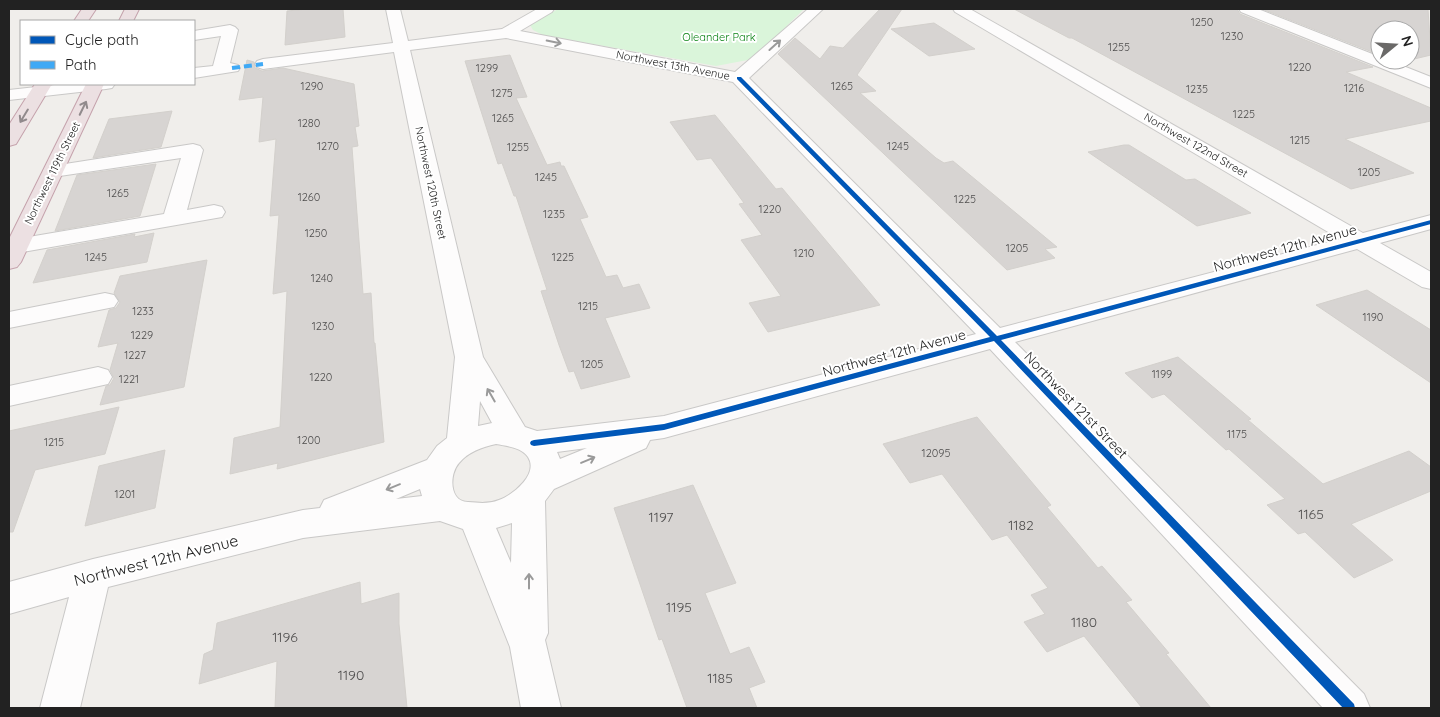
<svg xmlns="http://www.w3.org/2000/svg" width="1440" height="717" viewBox="0 0 1440 717" font-family="Quicksand,sans-serif">
	<rect width="100%" height="100%" fill="#f0eeeb"/>
	<!-- park -->
	<path fill="#daf5da" d="M558 9H804L753 59 716 66 543 35 533 30 530 25Z"/>
	<!-- building -->
	<path fill="#d7d4d2" stroke="#d3d0cc" d="M307 9H343L345 37 285 45 287 11Z
		M880 9H902L857 75 876 91 860 93 936 158 944 163 953 161 1057 247 1045 249 1055 258 1007 270 778 54 795 38 820 59 830 46 843 48Z
		M1014 9H1237L1240 14 1373 67 1346 72 1431 108V121L1345 139 1414 173 1351 189 1072 38H1069Z
		M1262 9H1428L1431 55 1410 60V30H1380V55Z
		M934 23 975 49 929 56 891 29Z
		M510 55 527 97 516 98 547 165 560 162 561 166H564L588 217 580 219 606 277 617 275 623 288 639 284 650 308 605 318 630 377 581 389 574 371 569 372 559 345 541 291 547 290 516 196H514L502 163 498 164 465 61Z
		M247 60 254 62 255 68 262 71 283 68 354 84 359 126 355 127 358 146 352 147 363 294 371 293 374 343H375L384 442 277 469 278 463 230 474 234 438 280 427 287 291 273 294 279 215 270 216 276 139 259 142 263 97 239 100Z
		M172 111 161 147 93 158 109 119Z
		M715 115 776 189 782 188 880 305 768 332 749 303 781 296 741 240 762 235 739 204 744 203 711 158 697 160 670 122Z
		M1124 145H1129L1186 180 1195 179 1251 213 1197 226 1088 152Z
		M156 164 140 216 55 231 77 175Z
		M154 233 147 262 33 283 47 250 135 234 134 237Z
		M207 260 184 387 100 405 106 386 110 385 114 378 110 370 118 343 98 347 109 310 116 308 120 302 114 293 120 276Z
		M1367 290 1431 330V383L1316 305Z
		M1178 357 1251 419 1248 420 1323 484 1409 451 1431 467V491L1351 524 1393 560 1354 578 1305 532 1298 534 1267 505 1285 499 1229 449 1226 450 1164 394 1152 398 1125 373Z
		M119 407 105 454 35 470 13 532H9V431Z
		M977 417 1051 505 1047 507 1098 568 1102 566 1132 600 1126 602 1169 653 1166 654 1211 708H1142L1084 636 1047 652 1024 622 1045 614 1031 595 1048 588 1007 535 992 540 942 474 910 483 883 444Z
		M165 450 155 508 85 526 99 466Z
		M693 485 736 583 705 593 730 654 749 647 765 682 749 688 757 708H687L662 639 659 640 614 508Z
		M360 582 361 604 399 593V624L407 708H275L277 661 199 684 204 654 213 650 217 623Z"/>
	<g fill="none" stroke-linecap="round" stroke-linejoin="round">
		<defs>
			<path id="minor" d="M386 9H400L408 41 502 29 537 9H554L552 12 520 31 735 72 808 9H823L749 78 1000 328 1340 239 955 12 953 9H970L1363 233 1431 215V229L1380 243 1431 272V289L1422 287 1357 249 1015 342 1364 694 1370 708H1323L990 349 664 438 650 440 646 448 554 489 545 501 548 633 545 640 561 708H521L510 647 463 529 440 521 303 538 108 587 80 708H40L69 597 9 614V582L93 559 303 510 320 508 324 500 427 460 437 446 447 438 455 357 394 52 263 69 257 67 255 64 257 61 263 59 393 43ZM506 38 733 82 976 334 664 416 537 431 525 427 483 357 410 50ZM480 401 492 423 478 426ZM496 444C506 446 521 447 528 457 539 474 513 495 499 500 489 504 479 503 468 502 449 502 449 474 459 463 468 452 482 447 496 444ZM587 448 560 459 557 452ZM420 489 422 496 396 499ZM512 523 511 563 496 528Z
				M1239 9H1258L1380 57V60H1388L1431 77V88L1241 12Z
				M230 25 235 27 238 30 230 63 238 65 240 68 238 71 194 78V68L213 66 221 36 194 40V31Z
				M63 84H115L112 88 106 89 9 100V90Z
				M193 144 200 146 203 150 187 210 214 205 222 207 225 212 222 217 17 253 9 251V241L17 239 164 214 181 158 53 177 46 175 43 171 46 167Z
				M105 293 114 295 118 301 114 307 9 328V312Z
				M98 367 108 370 112 377 108 384 9 406V386Z"/>
			<path id="highway" d="M82 9H96L88 21H74Z
				M125 9H139L133 21H119Z
				M35 84H52L16 144 9 146V125Z
				M86 84H104L21 262 17 267 9 269V239Z"/>
		</defs>
		<!-- minor casing -->
		<use href="#minor" stroke="#c9c8c7" stroke-width="2"/>
		<!-- highway casing -->
		<use href="#highway" stroke="#c5a2ac" stroke-width="2"/>
		<!-- minor -->
		<use href="#minor" fill="#fdfcfc" fill-rule="evenodd"/>
		<!-- highway -->
		<use href="#highway" fill="#ece0e2" fill-rule="evenodd"/>
		<!-- quiet -->
		<path stroke="#3fa9f5" stroke-width="4" stroke-dasharray="8 4" stroke-linecap="butt" d="M232 68 263 64"/>
		<defs>
			<path id="cycleway" d="M737 77H741L997 336 1431 220V224L1001 340 1354 704 1355 708H1343L994 341 664 430 534 446 531 445 530 443 531 441 534 440 664 424 990 337 737 79Z"/>
		</defs>
		<!-- cycleway casing -->
		<use href="#cycleway" stroke="#fff" stroke-width="3"/>
		<!-- cycleway -->
		<use href="#cycleway" fill="#0057b8" fill-rule="evenodd"/>
	</g>
	<!-- one-way arrows -->
	<defs><path id="oneway-shaft" d="M-6 0H5M1.5-3L5.5 0L1.5 3" fill="none" stroke-width="1.6" stroke-linecap="round" stroke-linejoin="round" transform="scale(1.25)"/></defs>
	<g stroke="#9a9a9a">
		<use href="#oneway-shaft" transform="translate(554 42) rotate(11)"/>
		<use href="#oneway-shaft" transform="translate(775 45) rotate(-42)"/>
		<use href="#oneway-shaft" transform="translate(491 395) rotate(-120)"/>
		<use href="#oneway-shaft" transform="translate(588 460) rotate(-23)"/>
		<use href="#oneway-shaft" transform="translate(393 487) rotate(158)"/>
		<use href="#oneway-shaft" transform="translate(529 581) rotate(-90)"/>
	</g>
	<g stroke="#918a8c">
		<use href="#oneway-shaft" transform="translate(83 108) rotate(-64)"/>
		<use href="#oneway-shaft" transform="translate(24 116) rotate(121)"/>
	</g>
	<g text-anchor="middle" stroke-width="4" stroke-linejoin="round" paint-order="stroke">
		<!-- number labels -->
		<g font-size="11" fill="#4f4e4e">
			<text x="1202" y="26">1250</text>
			<text x="1232" y="40">1230</text>
			<text x="1119" y="51">1255</text>
			<text x="1300" y="71">1220</text>
			<text x="487" y="72">1299</text>
			<text x="312" y="90">1290</text>
			<text x="842" y="90">1265</text>
			<text x="1354" y="92">1216</text>
			<text x="1197" y="93">1235</text>
			<text x="502" y="97">1275</text>
			<text x="1244" y="118">1225</text>
			<text x="503" y="122">1265</text>
			<text x="309" y="127">1280</text>
			<text x="1300" y="144">1215</text>
			<text x="328" y="150">1270</text>
			<text x="898" y="150">1245</text>
			<text x="518" y="151">1255</text>
			<text x="1369" y="176">1205</text>
			<text x="546" y="181">1245</text>
			<text x="118" y="197">1265</text>
			<text x="309" y="201">1260</text>
			<text x="965" y="203">1225</text>
			<text x="770" y="213">1220</text>
			<text x="554" y="218">1235</text>
			<text x="316" y="237">1250</text>
			<text x="1017" y="252">1205</text>
			<text x="804" y="257">1210</text>
			<text x="96" y="261">1245</text>
			<text x="563" y="261">1225</text>
			<text x="322" y="282">1240</text>
			<text x="588" y="310">1215</text>
			<text x="143" y="315">1233</text>
			<text x="1373" y="321">1190</text>
			<text x="323" y="330">1230</text>
			<text x="142" y="339">1229</text>
			<text x="135" y="359">1227</text>
			<text x="592" y="368">1205</text>
			<text x="1162" y="378">1199</text>
			<text x="321" y="381">1220</text>
			<text x="129" y="383">1221</text>
			<text x="1237" y="438">1175</text>
			<text x="309" y="444">1200</text>
			<text x="54" y="446">1215</text>
			<text x="936" y="457">12095</text>
			<text x="125" y="498">1201</text>
		</g>
		<!-- far-park labels -->
		<g font-size="11" fill="#0c8416" stroke="#fff">
			<text x="719" y="41">Oleander Park</text>
		</g>
		<!-- far-street labels -->
		<g font-size="11" fill="#222" stroke="#fff">
			<text transform="translate(673 65) rotate(11)" y="4">Northwest 13th Avenue</text>
			<text transform="translate(1196 145) rotate(30)" y="4">Northwest 122nd Street</text>
			<text transform="translate(52 173) rotate(-64)" y="4">Northwest 119th Street</text>
			<text transform="translate(431 183) rotate(78)" y="4">Northwest 120th Street</text>
		</g>
		<!-- street labels -->
		<g font-size="14" fill="#222" stroke="#fff">
			<text transform="translate(1285 248) rotate(-15)" y="5">Northwest 12th Avenue</text>
			<text transform="translate(894 353) rotate(-15)" y="5">Northwest 12th Avenue</text>
			<text transform="translate(1076 405) rotate(46)" y="5">Northwest 121st Street</text>
		</g>
		<!-- near-number labels -->
		<g font-size="14" fill="#4f4e4e">
			<text x="1311" y="519">1165</text>
			<text x="661" y="522">1197</text>
			<text x="1021" y="530">1182</text>
			<text x="679" y="612">1195</text>
			<text x="1084" y="627">1180</text>
			<text x="285" y="642">1196</text>
			<text x="351" y="680">1190</text>
			<text x="720" y="683">1185</text>
		</g>
		<!-- near-street labels -->
		<g font-size="16" fill="#222" stroke="#fff">
			<text transform="translate(156 560) rotate(-14)" y="6">Northwest 12th Avenue</text>
		</g>
	</g>
	<!-- border -->
	<rect width="1440" height="717" fill="none" stroke="#222222" stroke-width="20"/>
	<!-- legend -->
	<rect x="20" y="20" width="175" height="65" fill="#ffffff" stroke="#a7a7a7"/>
	<rect x="30" y="36" width="25" height="8" fill="#0057b8" stroke="#a7a7a7"/>
	<text x="65" y="45" font-size="15" fill="#222222">Cycle path</text>
	<rect x="30" y="61" width="25" height="8" fill="#3fa9f5" stroke="#a7a7a7"/>
	<text x="65" y="70" font-size="15" fill="#222222">Path</text>
	<!-- north arrow -->
	<g transform="translate(1395 45) rotate(72)"><circle r="24" fill="#ffffff" stroke="#a7a7a7"/>
	<path d="M0-4L9 19L0 12L-9 19Z" fill="#6a6968"/>
	<text y="-8" font-size="14" font-weight="bold" text-anchor="middle" fill="#222222">N</text>
	</g>
</svg>
